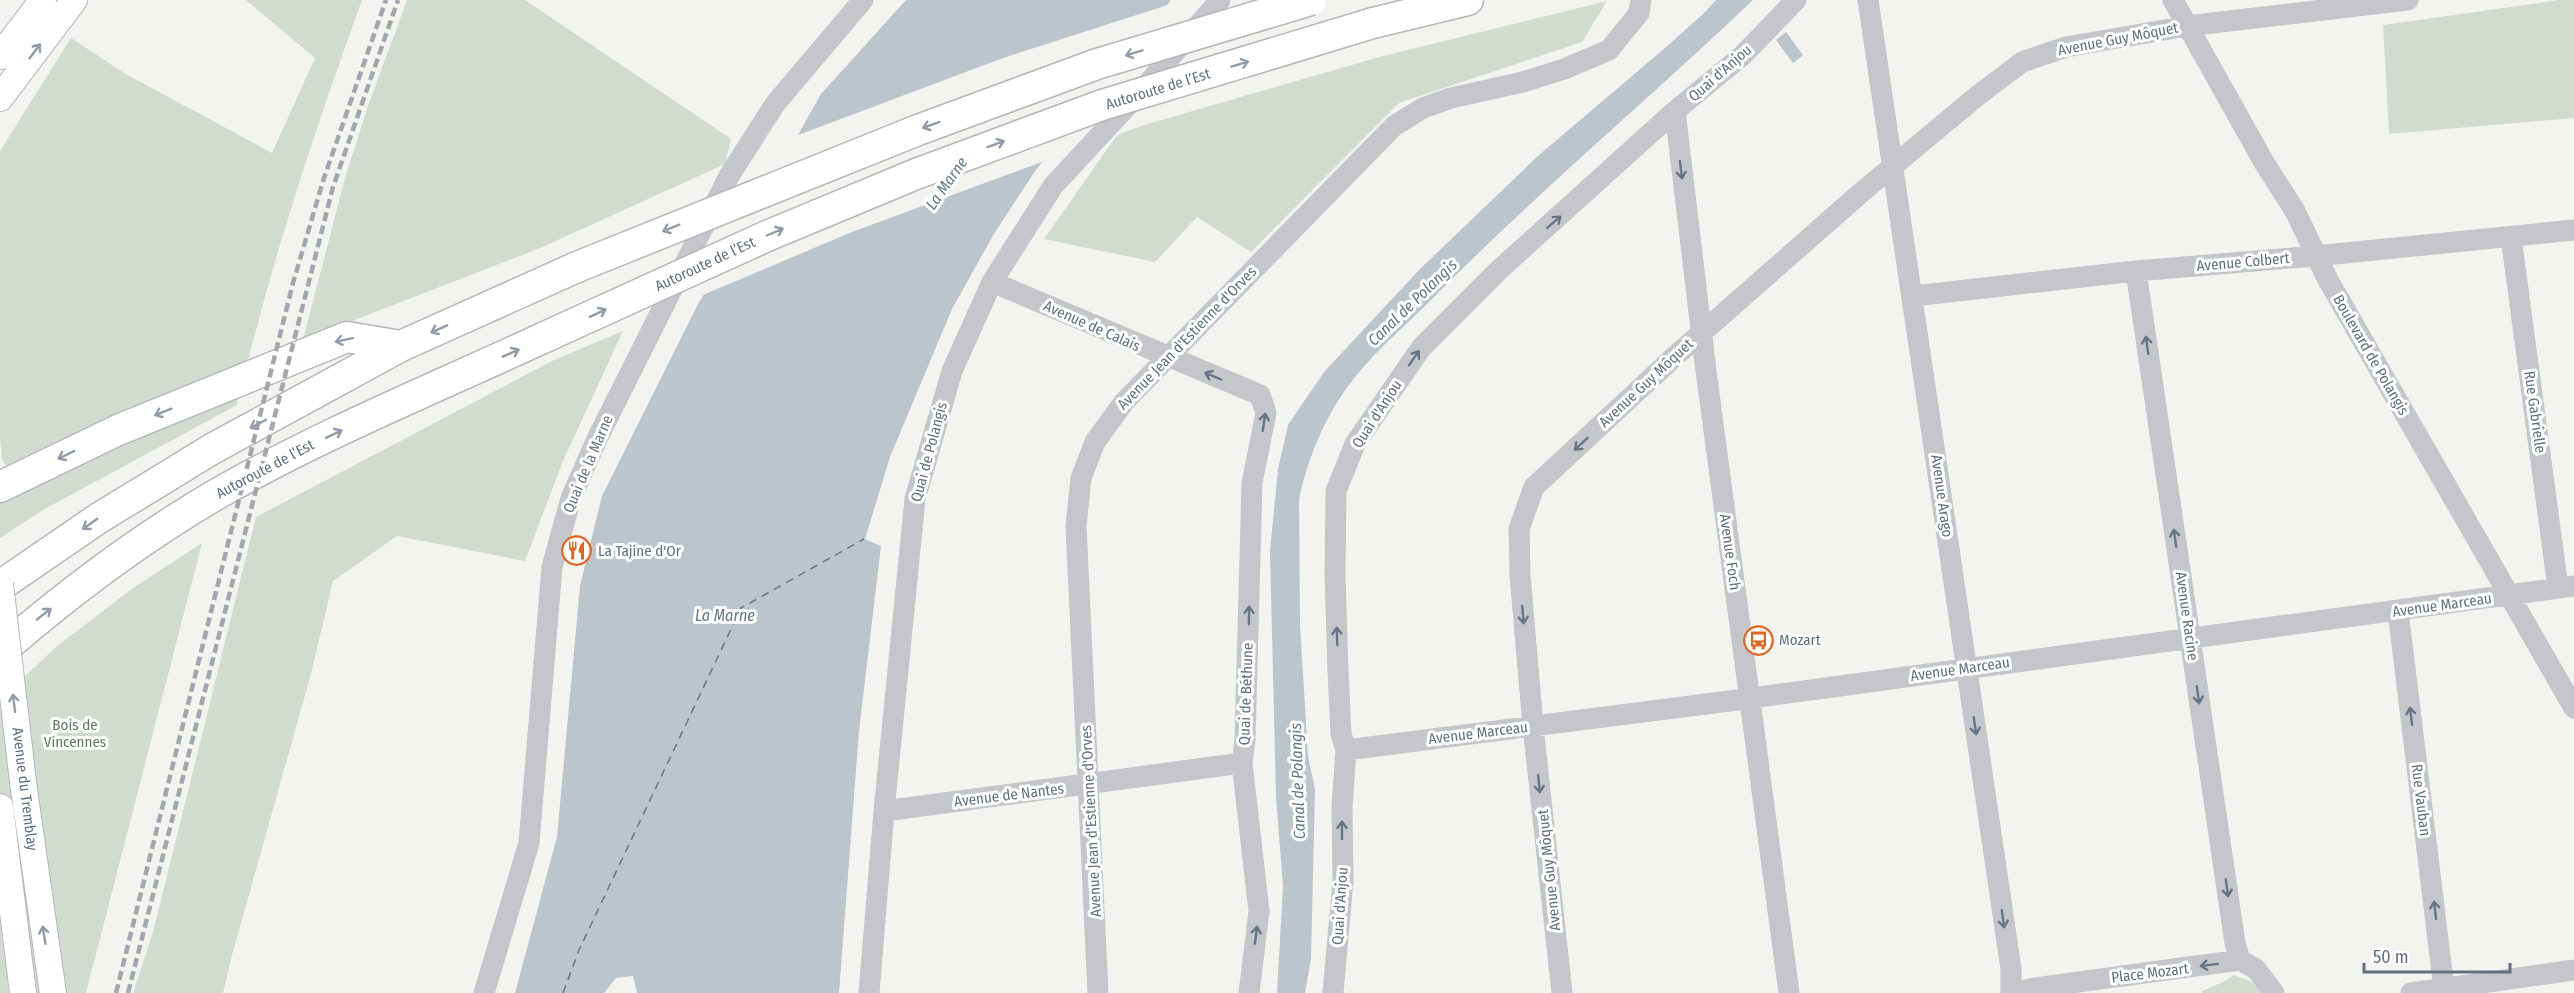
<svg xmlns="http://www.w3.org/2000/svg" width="2574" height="993" viewBox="0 0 2574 993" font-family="'Fira Sans Condensed',sans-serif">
	<rect width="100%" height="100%" fill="#f3f4f0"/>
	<!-- green -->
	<path fill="#d3dbd1" d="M246 0H362C318 121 277 244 246 369L7 467 2 459 0 435V151L71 38 124 73 272 153 315 58Z
		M407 0H525L731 139 725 164 538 249 303 340 345 178 369 103Z
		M2560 0H2574V118L2389 134 2383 25Z
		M1607 1 1582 42 1399 103 1251 252 1197 217 1155 262 1044 239 1117 135 1144 125 1383 56Z
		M623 331 563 461 525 561 397 536 333 581 311 674 232 955 223 993H133L153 932 256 517 554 360Z
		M238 398 237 405 43 510 0 538V501L69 465 209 405Z
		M202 543 86 993H0V700L56 647 133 588Z
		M2234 975 2250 981 2263 993H2202V991L2223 982Z"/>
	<!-- water -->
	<path fill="#bcc5cb" d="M906 0H1171L1035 171 994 234 952 309 890 457 865 539 881 546 859 731 839 993H637L633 976 616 978 604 993H515L557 837 580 586 602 496 698 304 757 208 821 94Z
		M1716 0H1753C1649 99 1539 191 1438 293 1411 321 1379 347 1355 377 1327 412 1308 456 1299 500L1300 624 1308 756 1315 789 1311 959 1305 993H1277L1283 886 1276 797 1270 551 1278 469 1288 425 1324 372 1420 269 1539 155 1665 48 1703 14Z
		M1786 32 1803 55 1793 63 1776 40Z"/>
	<!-- pier -->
	<path fill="#f3f4f0" d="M1171 4 1047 160 852 232 698 297 793 137 1003 58Z"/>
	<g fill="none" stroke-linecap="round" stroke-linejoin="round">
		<!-- ferry -->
		<path stroke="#637885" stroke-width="1.5" stroke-dasharray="8 6" stroke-linecap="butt" d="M563 993 579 950 741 608 864 539"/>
		<defs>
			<path id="major" d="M0 56 43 0
				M0 98 74 0
				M23 782 53 993
				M0 807 23 993"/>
			<path id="highway" d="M1373 23 1468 0
				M0 487 118 430 347 337 401 346
				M0 586 99 518 212 449 401 346 577 267
				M0 652C67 594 140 539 217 494 322 434 435 388 545 337"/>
		</defs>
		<!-- major casing -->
		<use href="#major" stroke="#b4b7bc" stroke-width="28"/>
		<!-- highway casing -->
		<use href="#highway" stroke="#b4b6ba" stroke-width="33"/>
		<!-- minor -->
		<path stroke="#c4c6ca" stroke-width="21" d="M1868 0 2011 969V993
			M2173 0 2265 164 2295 211 2328 280 2574 708
			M1675 111 1706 371 1789 993
			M2511 237 2558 588
			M2136 271 2235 943 2240 960
			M992 282 1260 395 1266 413 1252 483 1245 740 1242 763 1259 911 1249 993
			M1913 296 2136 271 2315 256 2574 230
			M2398 611 2444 989
			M1346 750 1737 700 2574 586
			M884 811 1242 763
			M484 993 529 843 552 567 571 498 597 439 729 176 775 104 863 0
			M869 993 884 811 915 499 952 371 992 282 1053 186 1142 90 1220 0
			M1098 993 1076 526 1081 478 1095 442 1124 402 1394 126 1423 108 1451 98 1523 82 1564 69 1609 50 1639 13 1641 0
			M1333 993 1343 881 1342 807 1346 750 1341 734 1338 671 1335 575 1336 491 1355 444 1421 348 1500 269 1675 111 1743 55 1796 0
			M1562 993 1533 726 1520 575 1519 529 1534 487 1673 358 1863 191 1976 97 2022 62 2066 47 2187 26 2408 0
			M2012 993 2035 988 2240 960 2256 969 2274 993
			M2411 993 2574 970"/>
		<!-- major -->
		<use href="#major" stroke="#fff" stroke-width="26"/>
		<!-- highway -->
		<use href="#highway" stroke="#fff" stroke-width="30"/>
		<!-- rail -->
		<path stroke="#a2a6ad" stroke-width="4.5" stroke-dasharray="9 4.5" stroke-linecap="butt" d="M116 993 293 283 323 181 386 0
			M128 993 333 187 398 0"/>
		<defs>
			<path id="major-bridge" d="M0 584 23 782"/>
			<path id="highway-bridge" d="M577 267 918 130 1097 64 1311 0
				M545 337 767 236 916 174 1102 105 1373 23"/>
		</defs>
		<!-- major-bridge casing -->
		<use href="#major-bridge" stroke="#b4b7bc" stroke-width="28" stroke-linecap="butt"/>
		<!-- highway-bridge casing -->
		<use href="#highway-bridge" stroke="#b4b6ba" stroke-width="33" stroke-linecap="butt"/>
		<!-- major-bridge -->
		<use href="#major-bridge" stroke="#fff" stroke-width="26"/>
		<!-- highway-bridge -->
		<use href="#highway-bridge" stroke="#fff" stroke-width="30"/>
	</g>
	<!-- one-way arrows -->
	<defs><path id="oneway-shaft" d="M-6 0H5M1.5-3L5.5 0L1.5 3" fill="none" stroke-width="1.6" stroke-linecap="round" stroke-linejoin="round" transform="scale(1.5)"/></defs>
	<g stroke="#929ba7">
		<use href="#oneway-shaft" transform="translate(35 51) rotate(-53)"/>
		<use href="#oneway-shaft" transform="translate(1134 53) rotate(163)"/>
		<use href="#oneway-shaft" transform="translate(1240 64) rotate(-17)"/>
		<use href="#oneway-shaft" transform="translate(931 125) rotate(160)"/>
		<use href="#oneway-shaft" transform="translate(996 144) rotate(-20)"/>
		<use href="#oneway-shaft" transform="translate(671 228) rotate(158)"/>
		<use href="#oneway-shaft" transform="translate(775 232) rotate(-23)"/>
		<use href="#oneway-shaft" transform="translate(598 313) rotate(-25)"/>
		<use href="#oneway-shaft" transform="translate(439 329) rotate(156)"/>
		<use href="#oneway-shaft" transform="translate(344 340) rotate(168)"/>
		<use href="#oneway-shaft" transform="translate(511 353) rotate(-24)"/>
		<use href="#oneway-shaft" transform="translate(163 412) rotate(158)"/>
		<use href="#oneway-shaft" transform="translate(258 424) rotate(152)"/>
		<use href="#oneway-shaft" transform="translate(334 434) rotate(-25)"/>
		<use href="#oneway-shaft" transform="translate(66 455) rotate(154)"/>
		<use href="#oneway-shaft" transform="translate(90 524) rotate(145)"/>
		<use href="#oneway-shaft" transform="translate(44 614) rotate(-38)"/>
		<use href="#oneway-shaft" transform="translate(14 703) rotate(-97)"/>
		<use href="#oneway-shaft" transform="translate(44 935) rotate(-99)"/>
	</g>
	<g stroke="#687485">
		<use href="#oneway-shaft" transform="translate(1681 170) rotate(83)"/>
		<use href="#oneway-shaft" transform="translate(1554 222) rotate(-41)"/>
		<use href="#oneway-shaft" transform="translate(2147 345) rotate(-98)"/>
		<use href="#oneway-shaft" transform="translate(1414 358) rotate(-55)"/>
		<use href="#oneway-shaft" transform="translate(1213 376) rotate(-157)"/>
		<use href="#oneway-shaft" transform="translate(1264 422) rotate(-82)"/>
		<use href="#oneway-shaft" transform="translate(1581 444) rotate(137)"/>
		<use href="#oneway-shaft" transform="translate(2175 538) rotate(-98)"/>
		<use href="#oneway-shaft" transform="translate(1249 615) rotate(-89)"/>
		<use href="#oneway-shaft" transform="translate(1523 615) rotate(85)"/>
		<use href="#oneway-shaft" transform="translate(1337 636) rotate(-92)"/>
		<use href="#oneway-shaft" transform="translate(2198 695) rotate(82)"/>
		<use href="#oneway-shaft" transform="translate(2411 716) rotate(-97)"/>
		<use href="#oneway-shaft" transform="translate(1975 726) rotate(82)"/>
		<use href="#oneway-shaft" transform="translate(1539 784) rotate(84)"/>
		<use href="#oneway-shaft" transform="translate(1342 830) rotate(-90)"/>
		<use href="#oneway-shaft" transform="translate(2227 888) rotate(82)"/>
		<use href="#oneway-shaft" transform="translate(2435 910) rotate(-97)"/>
		<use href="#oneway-shaft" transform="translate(2003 919) rotate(82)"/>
		<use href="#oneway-shaft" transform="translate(1256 935) rotate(-83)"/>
		<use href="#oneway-shaft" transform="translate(2209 965) rotate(173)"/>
	</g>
	<!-- icons -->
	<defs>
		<symbol id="restaurant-ring" viewBox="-11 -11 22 22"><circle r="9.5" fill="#fff" stroke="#e26621" stroke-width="1.5"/><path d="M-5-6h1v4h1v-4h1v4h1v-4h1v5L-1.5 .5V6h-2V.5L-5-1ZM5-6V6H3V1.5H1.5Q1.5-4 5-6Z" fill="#e26621"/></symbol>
		<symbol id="bus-ring" viewBox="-11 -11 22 22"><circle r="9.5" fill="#fff" stroke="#e26621" stroke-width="1.5"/><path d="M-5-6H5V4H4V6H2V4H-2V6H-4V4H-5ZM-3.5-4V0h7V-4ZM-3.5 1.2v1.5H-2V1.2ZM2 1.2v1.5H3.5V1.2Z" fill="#e26621"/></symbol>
	</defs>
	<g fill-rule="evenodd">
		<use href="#restaurant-ring" x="560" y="534" width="33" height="33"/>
		<use href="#bus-ring" x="1742" y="624" width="33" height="33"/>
	</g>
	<g text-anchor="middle" stroke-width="6" stroke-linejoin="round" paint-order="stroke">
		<!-- street labels -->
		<g font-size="15" fill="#637081" stroke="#fff">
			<text transform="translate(2118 39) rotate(-11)" y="5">Avenue Guy Môquet</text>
			<text transform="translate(1720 73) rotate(-41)" y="5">Quai d'Anjou</text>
			<text transform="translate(1158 89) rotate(-17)" y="5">Autoroute de l’Est</text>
			<text transform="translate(2243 262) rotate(-5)" y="5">Avenue Colbert</text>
			<text transform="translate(705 264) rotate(-25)" y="5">Autoroute de l’Est</text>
			<text transform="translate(1092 326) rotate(24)" y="5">Avenue de Calais</text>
			<text transform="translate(1187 338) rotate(-46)" y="5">Avenue Jean d'Estienne d'Orves</text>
			<text transform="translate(2371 355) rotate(60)" y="5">Boulevard de Polangis</text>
			<text transform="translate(1646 383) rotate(-43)" y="5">Avenue Guy Môquet</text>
			<text transform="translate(2535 412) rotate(82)" y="5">Rue Gabrielle</text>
			<text transform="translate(1377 414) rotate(-57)" y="5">Quai d'Anjou</text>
			<text transform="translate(929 452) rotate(-75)" y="5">Quai de Polangis</text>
			<text transform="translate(588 464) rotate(-67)" y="5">Quai de la Marne</text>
			<text transform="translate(265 469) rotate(-28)" y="5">Autoroute de l’Est</text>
			<text transform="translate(1942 496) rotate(82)" y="5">Avenue Arago</text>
			<text transform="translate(1730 552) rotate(82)" y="5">Avenue Foch</text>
			<text transform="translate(2442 605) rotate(-8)" y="5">Avenue Marceau</text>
			<text transform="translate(2187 616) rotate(82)" y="5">Avenue Racine</text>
			<text transform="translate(1960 669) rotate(-8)" y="5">Avenue Marceau</text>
			<text transform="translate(1246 694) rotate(-88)" y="5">Quai de Béthune</text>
			<text transform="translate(1478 733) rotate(-7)" y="5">Avenue Marceau</text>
			<text transform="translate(25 789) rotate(83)" y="5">Avenue du Tremblay</text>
			<text transform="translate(1009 795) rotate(-7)" y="5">Avenue de Nantes</text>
			<text transform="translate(2421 800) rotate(83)" y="5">Rue Vauban</text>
			<text transform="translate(1091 821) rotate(-93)" y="5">Avenue Jean d'Estienne d'Orves</text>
			<text transform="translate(1549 870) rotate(-96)" y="5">Avenue Guy Môquet</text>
			<text transform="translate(1340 906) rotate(-86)" y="5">Quai d'Anjou</text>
			<text transform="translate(2150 973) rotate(-7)" y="5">Place Mozart</text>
		</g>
		<!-- poi labels -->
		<g font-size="15" fill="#637081" stroke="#fff" text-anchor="start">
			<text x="598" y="556">La Tajine d'Or</text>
			<text x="1779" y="645">Mozart</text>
		</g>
		<!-- park labels -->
		<g font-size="15" fill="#637862" stroke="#fff">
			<text x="75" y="730">Bois de<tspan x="75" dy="17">Vincennes</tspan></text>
		</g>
		<!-- water labels -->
		<g font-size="16" font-style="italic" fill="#637885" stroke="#fff">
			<text transform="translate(946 183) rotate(-55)" y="6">La Marne</text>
			<text transform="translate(1412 302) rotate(-44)" y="6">Canal de Polangis</text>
			<text x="725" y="621">La Marne</text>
			<text transform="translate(1297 781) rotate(-92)" y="6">Canal de Polangis</text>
		</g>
	</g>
	<!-- scale -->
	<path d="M2364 963v9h146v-9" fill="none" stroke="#637081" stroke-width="3"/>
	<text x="2373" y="963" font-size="18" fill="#637081" stroke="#ffffff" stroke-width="4.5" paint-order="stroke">50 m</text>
</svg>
